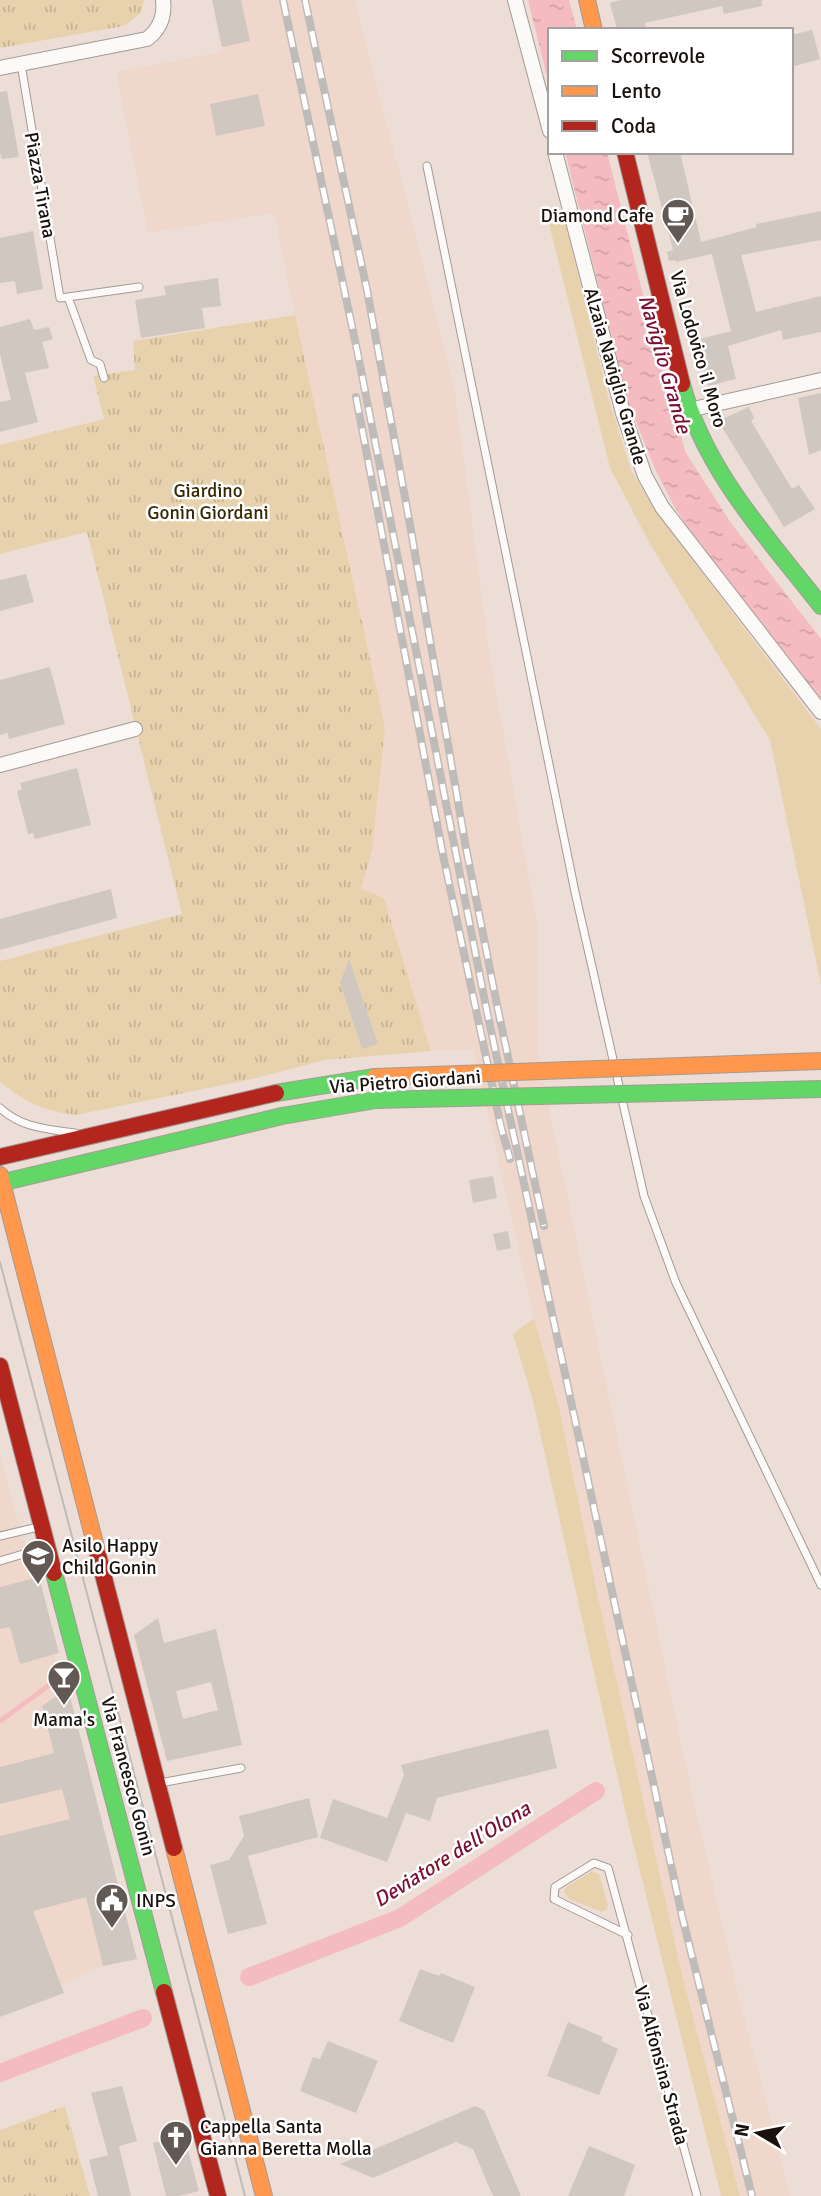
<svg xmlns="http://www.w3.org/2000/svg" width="821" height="2196" viewBox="0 0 821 2196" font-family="Signika,sans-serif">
	<defs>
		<pattern id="park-tufts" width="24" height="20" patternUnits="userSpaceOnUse" patternTransform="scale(1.75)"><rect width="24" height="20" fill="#e8d2ae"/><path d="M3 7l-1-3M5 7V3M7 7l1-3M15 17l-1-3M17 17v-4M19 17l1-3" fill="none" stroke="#c6b394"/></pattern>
		<pattern id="water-ripples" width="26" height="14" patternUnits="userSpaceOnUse" patternTransform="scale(1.75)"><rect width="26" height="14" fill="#f4bcc1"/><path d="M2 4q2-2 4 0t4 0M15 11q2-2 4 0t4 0" fill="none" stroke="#d1a1a5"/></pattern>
	</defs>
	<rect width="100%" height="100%" fill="#ecded7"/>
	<!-- built -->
	<path fill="#efd7cb" d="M212 0H355L454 385 489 651 537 924 539 1060 684 1758 737 1989 790 2196H740L682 1975 601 1611 559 1407 534 1318 473 1049 431 1051 384 898 361 888 372 851 301 348 274 213 148 233 116 72 222 52Z
		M0 1455 137 1959 103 1966 0 2013Z"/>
	<!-- grass -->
	<path fill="#e8d2ae" d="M564 217 609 400 631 470 657 513 821 729V985L770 740 650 544 610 468 548 220Z
		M534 1318 559 1407 601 1611 682 1975 740 2196H721L627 1819 532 1397 513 1334Z
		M592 1871 599 1874 608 1905 606 1910 602 1912 569 1899 564 1892 566 1887Z"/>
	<!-- park -->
	<path fill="url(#park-tufts)" d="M0 0H144L141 13 124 26 0 48Z
		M295 315 385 728 372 851 361 888 384 898 431 1051 325 1060 257 1078 76 1115C40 1110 29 1104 0 1082V961L182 914 87 532 0 554V445L104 419 93 376 135 370 133 341Z
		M65 2106 90 2196H0V2130Z"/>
	<!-- water -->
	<path fill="url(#water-ripples)" d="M528 0H569L577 30H550V89Z
		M565 152H607L668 393 686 453 731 523 821 639V703L697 543 674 506 656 471 627 400Z"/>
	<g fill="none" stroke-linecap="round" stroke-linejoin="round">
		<!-- stream -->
		<path stroke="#f4bcc1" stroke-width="5" d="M0 1721 63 1675"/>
		<!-- canal -->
		<path stroke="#f4bcc1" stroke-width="18" d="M249 1977 400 1918 596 1791
			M0 2073 143 2018"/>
	</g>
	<!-- building -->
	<path fill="#d0c7c0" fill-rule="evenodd" d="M212 0H241L250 41 222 47Z
		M621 0H762V6L724 14 722 6 645 23 646 30H617L610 3Z
		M812 30 820 59 791 67V35Z
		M7 91 19 157 2 159 0 153V92Z
		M258 94 265 126 216 136 210 104Z
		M647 152H680L701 242 757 227 756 224 821 211V240L741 255 756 312 821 296V332L783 340 781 330 728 346 736 379 708 386 696 340 731 331 712 254 676 262 675 260 669 261 667 252 673 250Z
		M33 231 43 289 17 294 15 281 0 283V238Z
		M218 278 221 306 202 308 205 328 141 338 135 300 166 295 164 286Z
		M30 319 34 330 49 327 53 339 42 342 49 368 25 373 38 422 0 432V402L11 400 0 354V327Z
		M821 393V450L809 455 798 398Z
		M749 407 754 418 751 421 792 489 799 485 815 509 784 527 718 421Z
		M26 574 34 602 0 611V580Z
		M50 667 65 724 9 739 8 733 0 735V680Z
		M77 768 91 825 35 839 33 833 28 834 17 791 22 789 20 783Z
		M111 889 117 918 0 950V919Z
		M349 959 378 1044 362 1049 340 983Z
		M493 1176 497 1198 473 1203 469 1180Z
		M508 1231 511 1248 497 1251 493 1234Z
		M39 1577 59 1653 20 1664 10 1627 0 1629V1587Z
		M158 1618 164 1643 216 1629 242 1745 167 1761 134 1635ZM211 1682 218 1710 183 1719 176 1691Z
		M68 1688 137 1959 103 1966 86 1897 33 1911 64 1993 0 2017V1836L70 1819 62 1789 0 1804V1767L54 1753 42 1706Z
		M548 1729 557 1768 437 1798 430 1821 406 1813 387 1862 320 1838 333 1799 387 1818 404 1775 401 1765Z
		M309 1798 318 1837 248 1856 267 1924 228 1934 210 1865 229 1860 244 1836 239 1816Z
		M420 1969 439 1976 441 1973 475 1987 453 2043 399 2021Z
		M568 2022 603 2037 601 2041 618 2049 599 2095 547 2076Z
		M328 2041 378 2061 356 2113 300 2091 313 2057 320 2059Z
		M122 2086 137 2141 119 2146 131 2196H98L89 2160 108 2155 91 2093Z
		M475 2106 484 2110 521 2196H493L473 2149 456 2142 373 2178 340 2164Z
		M184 2135 199 2191 179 2196H166L153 2143Z
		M589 2146 635 2165 624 2196H568Z"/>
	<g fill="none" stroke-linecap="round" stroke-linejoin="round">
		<defs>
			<path id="lane" d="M21 64 60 298 68 297
				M427 166 575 892 644 1196 676 1283 821 1585
				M104 378 100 364 91 360 68 297 139 287
				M0 1108C22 1128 47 1129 75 1133
				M0 1536 42 1526
				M0 1561 47 1547
				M160 1783 241 1768
				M628 1935 554 1899 555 1887 594 1863 608 1868 697 2196"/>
			<path id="street" d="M515 0 550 131
				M0 68 147 39C160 29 165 16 163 0
				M555 152 623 413 645 476 662 507 821 712
				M689 410 821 380
				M0 765 135 729"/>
			<path id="fast" d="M682 384C704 470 768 538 821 606
				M276 1093 375 1077
				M0 1183 282 1116 376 1100
				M54 1573 164 1992"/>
			<path id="slow" d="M587 0 594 30
				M0 1175 98 1555
				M174 1848 264 2196"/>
			<path id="jam" d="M625 152 682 384
				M0 1157 276 1093
				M0 1366 54 1573
				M98 1555 174 1848
				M164 1992 218 2196"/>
		</defs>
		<!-- lane casing -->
		<use href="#lane" stroke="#a49a95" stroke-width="9"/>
		<!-- street casing -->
		<use href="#street" stroke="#a49a95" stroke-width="16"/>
		<!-- fast casing -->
		<use href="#fast" stroke="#a49a95" stroke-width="18"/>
		<!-- slow casing -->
		<use href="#slow" stroke="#a49a95" stroke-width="18"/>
		<!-- jam casing -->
		<use href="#jam" stroke="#a49a95" stroke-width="18"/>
		<!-- lane -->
		<use href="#lane" stroke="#fcfaf9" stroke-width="7"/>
		<!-- street -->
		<use href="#street" stroke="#fcfaf9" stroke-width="14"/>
		<!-- fast -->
		<use href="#fast" stroke="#63d668" stroke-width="16"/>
		<!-- slow -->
		<use href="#slow" stroke="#ff974d" stroke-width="16"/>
		<!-- jam -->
		<use href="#jam" stroke="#b3261e" stroke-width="16"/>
		<!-- tram -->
		<path stroke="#bfbbb9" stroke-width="2" d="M0 1262 245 2196"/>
		<defs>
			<path id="rail" d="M283 0 357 350 487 1012 682 1916 752 2196
				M305 0 367 290 410 525 466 848 498 1010 544 1226
				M356 397 443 855 501 1127 510 1159"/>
		</defs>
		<!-- rail casing -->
		<use href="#rail" stroke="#bfbbb9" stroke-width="8"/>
		<!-- rail -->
		<use href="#rail" stroke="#fff" stroke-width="5" stroke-dasharray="16" stroke-linecap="butt"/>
		<defs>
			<path id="fast-bridge" d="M376 1100 821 1089"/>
			<path id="slow-bridge" d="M375 1077 821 1061"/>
		</defs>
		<!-- fast-bridge casing -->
		<use href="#fast-bridge" stroke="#a49a95" stroke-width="18" stroke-linecap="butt"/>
		<!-- slow-bridge casing -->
		<use href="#slow-bridge" stroke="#a49a95" stroke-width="18" stroke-linecap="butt"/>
		<!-- fast-bridge -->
		<use href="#fast-bridge" stroke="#63d668" stroke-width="16"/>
		<!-- slow-bridge -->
		<use href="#slow-bridge" stroke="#ff974d" stroke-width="16"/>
	</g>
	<!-- icons -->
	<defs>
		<symbol id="cafe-pin" viewBox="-11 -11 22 30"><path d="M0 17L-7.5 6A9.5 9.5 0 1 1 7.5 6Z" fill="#635954" stroke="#fff"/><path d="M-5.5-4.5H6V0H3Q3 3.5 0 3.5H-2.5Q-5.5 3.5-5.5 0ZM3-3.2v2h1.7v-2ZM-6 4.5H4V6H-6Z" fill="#fff"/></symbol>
		<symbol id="school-pin" viewBox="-11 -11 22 30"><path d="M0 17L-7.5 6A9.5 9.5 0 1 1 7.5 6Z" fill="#635954" stroke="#fff"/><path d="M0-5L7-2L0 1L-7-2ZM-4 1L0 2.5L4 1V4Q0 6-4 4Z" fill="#fff"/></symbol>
		<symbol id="bar-pin" viewBox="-11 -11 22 30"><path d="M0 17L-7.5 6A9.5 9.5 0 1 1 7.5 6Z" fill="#635954" stroke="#fff"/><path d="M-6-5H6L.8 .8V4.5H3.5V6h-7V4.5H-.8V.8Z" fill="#fff"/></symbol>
		<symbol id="civic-pin" viewBox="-11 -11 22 30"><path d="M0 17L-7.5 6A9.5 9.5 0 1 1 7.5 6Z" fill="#635954" stroke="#fff"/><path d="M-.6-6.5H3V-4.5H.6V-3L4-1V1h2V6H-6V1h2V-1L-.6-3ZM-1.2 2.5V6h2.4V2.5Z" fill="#fff"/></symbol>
		<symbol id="church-pin" viewBox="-11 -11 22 30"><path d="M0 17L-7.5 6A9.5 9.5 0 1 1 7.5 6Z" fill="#635954" stroke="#fff"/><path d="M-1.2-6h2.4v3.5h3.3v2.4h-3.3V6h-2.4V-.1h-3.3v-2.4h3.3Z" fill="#fff"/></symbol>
	</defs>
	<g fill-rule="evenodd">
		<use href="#cafe-pin" x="659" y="196" width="38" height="52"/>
		<use href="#school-pin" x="19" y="1537" width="38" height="52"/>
		<use href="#bar-pin" x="45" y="1658" width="38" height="52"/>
		<use href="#civic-pin" x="93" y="1881" width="38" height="52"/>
		<use href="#church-pin" x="157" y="2118" width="38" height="52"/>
	</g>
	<g text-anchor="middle" stroke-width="5" stroke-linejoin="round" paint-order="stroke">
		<!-- street labels -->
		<g font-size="19" fill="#19110d" stroke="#fff">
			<text transform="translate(41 185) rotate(80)" y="7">Piazza Tirana</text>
			<text transform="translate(699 349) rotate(74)" y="7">Via Lodovico il Moro</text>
			<text transform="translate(616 376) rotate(74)" y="7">Alzaia Naviglio Grande</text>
			<text transform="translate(405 1081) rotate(-4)" y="7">Via Pietro Giordani</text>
			<text transform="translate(129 1776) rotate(75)" y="7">Via Francesco Gonin</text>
			<text transform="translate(662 2065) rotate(75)" y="7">Via Alfonsina Strada</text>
		</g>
		<!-- poi labels -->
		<g font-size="19" fill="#19110d" stroke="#fff" text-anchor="start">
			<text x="654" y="222" text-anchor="end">Diamond Cafe</text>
			<text x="62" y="1552">Asilo Happy<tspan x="62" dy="22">Child Gonin</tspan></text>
			<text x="64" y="1726" text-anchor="middle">Mama's</text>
			<text x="136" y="1907">INPS</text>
			<text x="200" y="2133">Cappella Santa<tspan x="200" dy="22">Gianna Beretta Molla</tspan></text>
		</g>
		<!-- park labels -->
		<g font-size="19" fill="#372702" stroke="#fff">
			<text x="208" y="497">Giardino<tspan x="208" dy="22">Gonin Giordani</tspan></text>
		</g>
		<!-- water labels -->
		<g font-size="21" font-style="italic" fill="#7b0f31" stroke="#fff">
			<text transform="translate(665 364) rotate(74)" y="7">Naviglio Grande</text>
			<text transform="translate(452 1854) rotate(-32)" y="7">Deviatore dell'Olona</text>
		</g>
	</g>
	<!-- legend -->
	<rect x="548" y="28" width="245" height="126" fill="#ffffff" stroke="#a3a09e" stroke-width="2"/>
	<rect x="562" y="51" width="35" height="10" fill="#63d668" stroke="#a3a09e" stroke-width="2"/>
	<text x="611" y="63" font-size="21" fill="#19110d">Scorrevole</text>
	<rect x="562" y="86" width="35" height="10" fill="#ff974d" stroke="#a3a09e" stroke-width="2"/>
	<text x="611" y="98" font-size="21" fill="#19110d">Lento</text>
	<rect x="562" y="121" width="35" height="10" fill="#b3261e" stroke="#a3a09e" stroke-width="2"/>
	<text x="611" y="133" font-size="21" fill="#19110d">Coda</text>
	<!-- north arrow -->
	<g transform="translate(758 2133) rotate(280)" stroke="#ffffff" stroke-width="5" paint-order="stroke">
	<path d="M0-5L12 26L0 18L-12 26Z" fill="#19110d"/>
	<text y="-10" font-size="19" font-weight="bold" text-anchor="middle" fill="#19110d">N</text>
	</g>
</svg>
